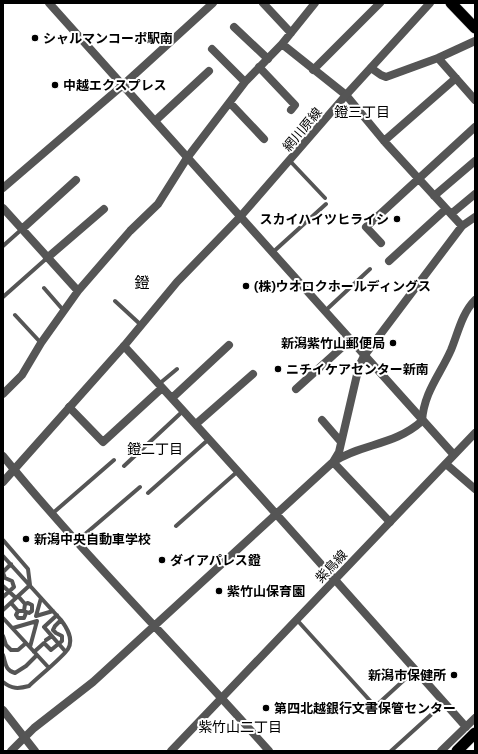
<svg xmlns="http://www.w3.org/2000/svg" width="478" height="754" viewBox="0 0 478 754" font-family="'IBM Plex Sans','Noto Sans JP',sans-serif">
	<rect width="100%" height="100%" fill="#fff"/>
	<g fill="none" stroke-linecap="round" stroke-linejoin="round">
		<defs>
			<path id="trunk" d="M451 3 475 28
				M457 751 475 733"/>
		</defs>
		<!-- trunk casing -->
		<use href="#trunk" stroke="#dbdbdb" stroke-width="12"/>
		<!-- service -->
		<path stroke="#555" stroke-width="4" d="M290 161 325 198
			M3 246 22 229
			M272 253 326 204
			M44 288 64 311
			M3 297 47 258
			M115 301 141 325
			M325 311 370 269
			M15 315 41 343
			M159 384 177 369
			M124 466 183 411
			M148 493 209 439
			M53 513 114 460
			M176 526 238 471
			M3 540 28 569 30 585 3 610
			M77 541 140 487
			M3 556 61 620C67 628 74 639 68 649 63 657 37 678 29 686 18 689 12 689 3 682
			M3 572 11 564
			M3 573 5 578 12 581 14 587 3 597
			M3 586 16 598
			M18 596 25 604 24 611 29 613 32 611V605L28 603 25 604
			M41 598 36 616 53 611
			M11 603 18 611 16 615 18 618H24L26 613 24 611H18
			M57 615 44 627 65 651
			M3 618 49 668
			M297 620 373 704 379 703 415 670
			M13 628 37 621 30 647
			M3 636 6 645 11 650H18L26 643
			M46 640 52 636
			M34 652 44 643 51 650 62 641V636L56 633 53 630 55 626 61 620
			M3 655C6 664 5 670 15 673L26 666 37 655
			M391 751 444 703"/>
		<!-- minor -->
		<path stroke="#555" stroke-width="8" d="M263 3 291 33
			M234 27 268 59
			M282 44 346 95 384 141 462 226
			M212 49 245 82
			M438 58 475 100
			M259 67 295 105 291 110
			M371 68 381 75 386 77 438 58 475 41
			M313 70 380 3
			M230 103 264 139
			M155 121 209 71
			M384 141 456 78
			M3 188 123 85 213 3
			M434 196 475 161
			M3 208 78 291
			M451 214 475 194
			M22 229 76 180
			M381 243 366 227 475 127
			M47 258 104 209
			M389 261 446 209
			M124 346C240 472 353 600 466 727
			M296 389 350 340
			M3 394 22 375 41 343 78 291 130 231 158 204 187 158 245 82 282 44 315 3
			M172 398 229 345
			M69 407 103 442 162 388
			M322 420 341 442
			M196 424 253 374
			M3 456C87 559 182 652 269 751
			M446 464 475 489
			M390 522 333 462C362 443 394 446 422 421 424 392 440 375 451 350 458 333 462 313 475 300
			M11 751 34 728 93 682 333 462 339 452 359 366 364 356 462 226 475 217
			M441 751 475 718"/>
		<!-- tertiary -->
		<path stroke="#555" stroke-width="8" d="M49 3 454 455
			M3 482 124 346 177 282 240 217 346 95 430 3
			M3 710 35 751
			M171 751 475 433"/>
		<!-- trunk -->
		<use href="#trunk" stroke="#000" stroke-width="11"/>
	</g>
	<!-- markers -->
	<g fill="#000" stroke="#fff" stroke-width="1.5">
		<circle cx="35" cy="38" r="4"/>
		<circle cx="55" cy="85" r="4"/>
		<circle cx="397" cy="219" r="4"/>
		<circle cx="246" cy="286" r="4"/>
		<circle cx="393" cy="343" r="4"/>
		<circle cx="278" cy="369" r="4"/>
		<circle cx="26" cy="539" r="4"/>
		<circle cx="162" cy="560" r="4"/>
		<circle cx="219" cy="591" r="4"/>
		<circle cx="454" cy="675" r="4"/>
		<circle cx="266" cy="708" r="4"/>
	</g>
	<g text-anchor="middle" stroke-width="4" stroke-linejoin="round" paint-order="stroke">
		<!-- poi labels -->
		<g font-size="13" font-weight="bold" fill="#000" stroke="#fff" text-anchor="start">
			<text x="43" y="43">シャルマンコーポ駅南</text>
			<text x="63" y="90">中越エクスプレス</text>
			<text x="389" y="224" text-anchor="end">スカイハイツヒライシ</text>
			<text x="254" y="291">(株)ウオロクホールディングス</text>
			<text x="385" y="348" text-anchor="end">新潟紫竹山郵便局</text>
			<text x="286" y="374">ニチイケアセンター新南</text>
			<text x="34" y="544">新潟中央自動車学校</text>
			<text x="170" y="565">ダイアパレス鐙</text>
			<text x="227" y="596">紫竹山保育園</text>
			<text x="446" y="680" text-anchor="end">新潟市保健所</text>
			<text x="274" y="713">第四北越銀行文書保管センター</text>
		</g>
		<!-- street labels -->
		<g font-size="13" fill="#000" stroke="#fff">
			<text transform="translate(302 129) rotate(-50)" y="5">網川原線</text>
			<text transform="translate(331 566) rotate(-46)" y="5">紫鳥線</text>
		</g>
		<!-- neighbourhood labels -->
		<g font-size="14" fill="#000" stroke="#fff">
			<text x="362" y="117">鐙三丁目</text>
			<text x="155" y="454">鐙二丁目</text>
			<text x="240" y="732">紫竹山二丁目</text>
		</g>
		<!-- quarter labels -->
		<g font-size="15" fill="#000" stroke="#fff">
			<text x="142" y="288">鐙</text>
		</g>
	</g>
	<!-- border -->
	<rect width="478" height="754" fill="none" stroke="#000000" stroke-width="8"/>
</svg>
